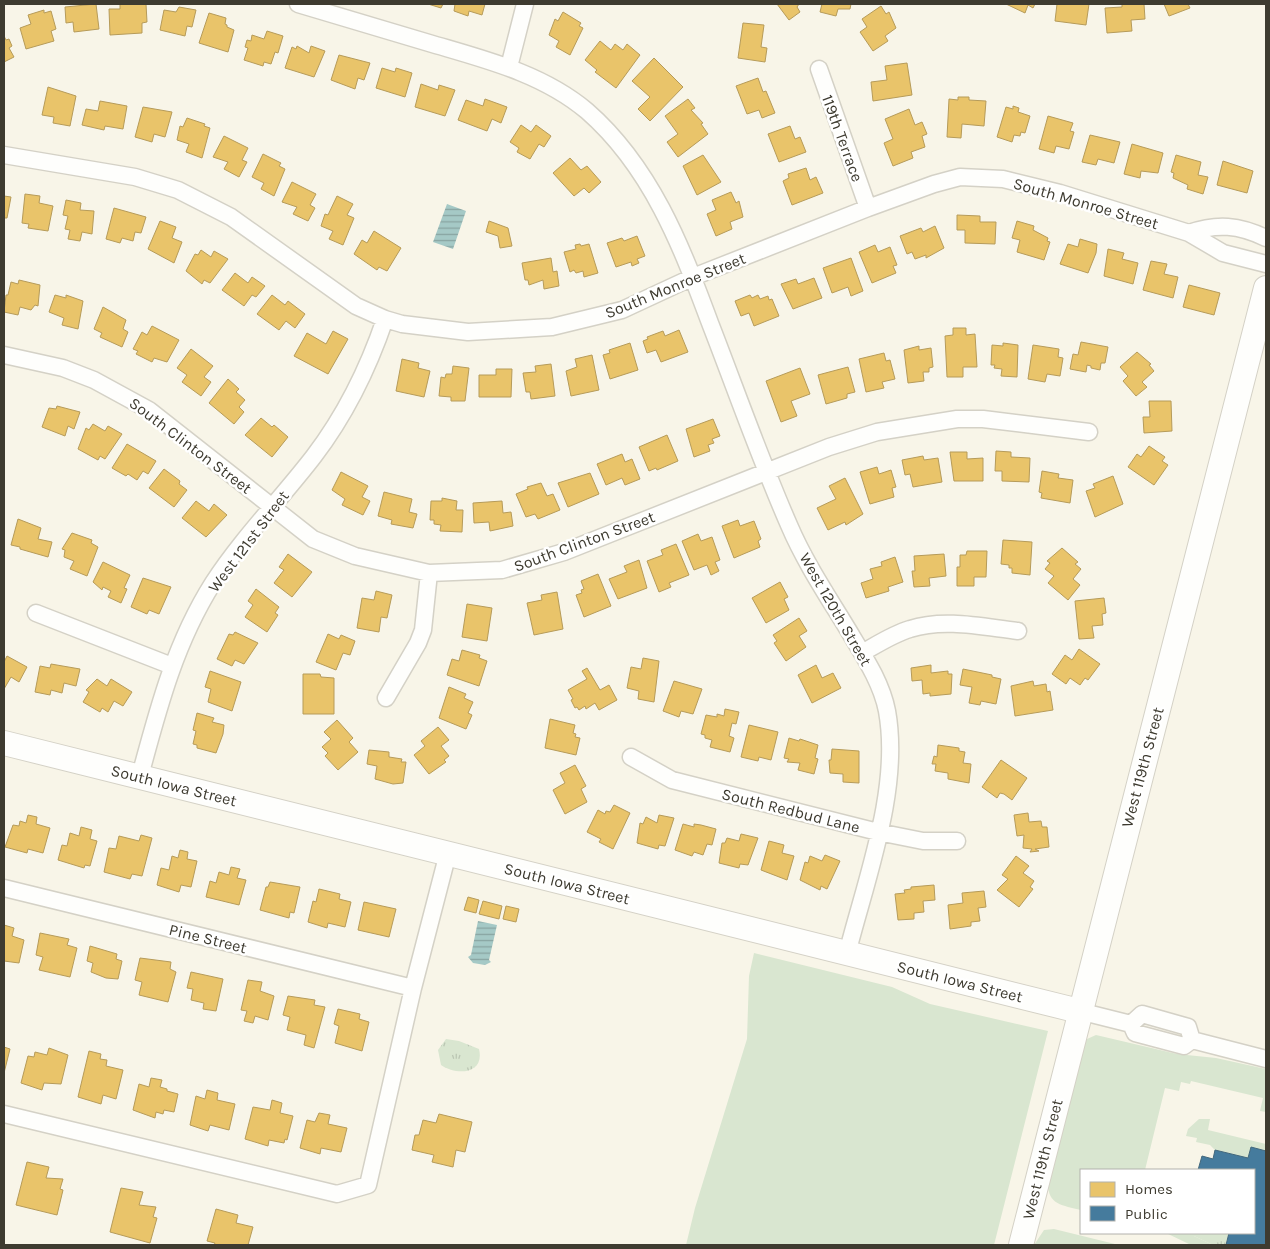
<svg xmlns="http://www.w3.org/2000/svg" width="1270" height="1249" viewBox="0 0 1270 1249" font-family="Karla,sans-serif">
	<defs>
		<pattern id="park-tufts" width="24" height="20" patternUnits="userSpaceOnUse" patternTransform="scale(1.25)"><rect width="24" height="20" fill="#d9e6d0"/><path d="M3 7l-1-3M5 7V3M7 7l1-3M15 17l-1-3M17 17v-4M19 17l1-3" fill="none" stroke="#bbc6b3"/></pattern>
		<pattern id="water-rules" width="6" height="5" patternUnits="userSpaceOnUse" patternTransform="scale(1.25)"><rect width="6" height="5" fill="#a5c9c6"/><path d="M0 2.5h6" fill="none" stroke="#88a4a1"/></pattern>
	</defs>
	<rect width="100%" height="100%" fill="#f8f5e8"/>
	<!-- green -->
	<path fill="#d9e6d0" d="M754 953 892 987 930 1004 1048 1031 994 1245H686L695 1208 747 1039 749 976Z
		M1096 1035 1177 1054 1216 1058 1266 1069V1112L1260 1111 1263 1098 1191 1081 1190 1084 1181 1082 1179 1091 1165 1088 1145 1170H1081V1210C1062 1205 1047 1205 1048 1181L1081 1048 1087 1039Z
		M1199 1119H1210L1208 1130 1266 1144V1151L1251 1147 1248 1158 1215 1150 1210 1145 1196 1142 1197 1138 1186 1136 1188 1129Z
		M1054 1229 1119 1245H1034L1044 1230Z
		M1166 1233H1194V1236L1213 1245H1191Z"/>
	<!-- park -->
	<path fill="url(#park-tufts)" d="M446 1039 459 1041 479 1049C485 1074 457 1076 441 1065L438 1050Z
		M1194 1233H1229L1226 1245H1213L1194 1236Z"/>
	<!-- water -->
	<path fill="url(#water-rules)" d="M447 204 466 211 453 249 433 242Z
		M478 921 497 925 489 960 491 962 485 965 473 963 468 957 471 955Z"/>
	<!-- homes -->
	<path fill="#e9c46a" stroke="#b69b59" d="M96 4 99 29 74 32 73 22 66 23 65 7Z
		M120 4H146L147 22 142 23V33L110 35 109 9H120Z
		M428 4H443L441 8Z
		M455 4H485L482 15 469 11 468 16 454 11Z
		M777 4H799L797 7 800 12 789 20Z
		M822 4H851L850 9H838L836 16 820 12Z
		M1006 4H1035L1033 8 1028 5 1025 13Z
		M1057 4H1089L1086 25 1055 21Z
		M1122 4H1144L1145 19 1131 20 1132 31 1107 33 1105 8 1122 7Z
		M1164 4H1188L1190 8 1169 16Z
		M881 6 886 14 889 12 896 28 885 36 888 41 873 51 860 32 867 27 862 19Z
		M179 7 196 10 192 27 187 26 185 36 160 30 164 10 176 12Z
		M44 10V13L51 11 56 29 51 31 54 41 26 49 20 28 31 24 28 15Z
		M563 12 581 23 579 26 583 28 570 55 556 47 559 41 549 35 555 19 558 21Z
		M209 13 226 18 225 24 227 25V27L234 30 228 52 199 43Z
		M743 23 764 25 761 47 767 48 765 62 738 58Z
		M267 31 283 36 278 53 275 52 271 64 264 62 263 66 244 60 248 48 245 47 247 40 251 41 252 35 264 39Z
		M4 36 6 40 9 39 12 46 9 48 14 57 4 62Z
		M600 41 611 50 615 44 623 50 627 44 640 55 616 88 595 72 597 70 585 60Z
		M297 46 309 53 311 46 325 51 314 77 285 68 292 47 296 49Z
		M339 55 370 63 364 80 358 78 355 89 331 80Z
		M654 58 683 87 650 121 638 109 650 97 632 81Z
		M907 63 912 95 873 101 871 82 887 80 885 66Z
		M382 68 395 72 396 68 412 73 405 97 376 88Z
		M758 78 763 92 766 91 775 113 762 118 759 110 747 114 736 86Z
		M421 84 438 90 439 85 455 90 445 116 415 107Z
		M48 87 76 96 70 126 53 123 54 117 42 115Z
		M958 97H969V100L986 101 984 126 962 124 961 138 947 137 949 99 958 100Z
		M485 99 507 107 501 123 492 119 487 131 458 120 466 100 483 106Z
		M688 99 695 108 691 110 703 123 701 124 708 134 678 157 667 142 678 134 665 116Z
		M100 101 127 106 123 129 105 126 104 130 82 125 86 109 98 111Z
		M1013 106 1019 108 1018 112 1030 116 1025 133 1021 132 1020 136 1014 135 1012 142 997 137 1006 107 1013 109Z
		M143 107 172 112 165 137 154 134 152 142 135 137Z
		M909 109 915 125 922 122 927 134 922 136 925 147 911 152 913 158 893 166 884 143 893 139 885 119Z
		M1048 116 1073 123 1070 131 1074 132 1069 149 1056 146 1054 153 1039 149Z
		M187 118 205 124 204 126 210 128 202 158 186 152 189 144 177 140 180 126 183 127Z
		M521 125 531 132 536 125 551 136 544 147 539 144 530 159 517 152 519 148 510 142Z
		M790 126 795 139 800 137 806 152 779 162 768 134Z
		M1090 135 1120 142 1114 163 1098 159 1096 165 1082 162Z
		M224 136 248 148 242 160 247 162 239 177 224 169 228 162 213 157Z
		M1132 144 1163 153 1158 173 1141 171 1140 178 1124 174Z
		M263 154 281 163 279 166 285 169 274 196 261 189 264 183 252 177Z
		M703 155 721 182 697 195 683 166Z
		M1176 155 1201 162 1198 175 1208 177 1203 194 1187 189 1188 185 1173 178 1174 173 1171 172Z
		M570 158 581 170 587 166 601 182 589 193 584 188 574 196 553 173Z
		M1223 161 1253 171 1247 193 1217 185Z
		M806 168 810 180 816 177 823 193 792 205 783 181 789 178 788 174Z
		M292 182 316 194 310 205 315 208 308 221 293 214 297 207 282 202Z
		M731 192 736 203 739 201 743 217 730 222 732 229 716 236 707 214 716 210 712 200Z
		M25 194 40 196 39 203 53 206 48 231 28 228 29 224 22 223Z
		M4 196 11 197 7 218H4Z
		M337 196 353 204 347 215 354 218 343 245 329 239 333 231 321 226 325 214 328 215Z
		M66 200 81 203 80 210 94 211 92 234 82 232 80 241 68 239 70 230 65 229 68 216 63 215Z
		M114 208 146 217 141 233 135 232 133 241 122 238 120 243 106 239Z
		M957 215 980 216V222H996L995 244 965 243V230H957Z
		M160 221 176 227 172 238 182 242 174 263 148 249Z
		M489 221 508 228 512 246 500 248 498 236 486 232Z
		M1017 221 1034 226 1033 230 1048 238 1047 241 1050 242 1044 260 1017 252 1020 240 1012 238Z
		M935 226 944 248 926 258V255L915 259 912 252 907 254 900 236 921 228 923 232Z
		M374 231 401 248 387 271 379 267 377 270 354 254 362 240 367 243Z
		M637 236 645 256 637 259 639 263 632 266 631 262 616 267 607 243 622 238 624 241Z
		M1080 239 1097 244 1096 253 1088 273 1060 264 1068 244 1078 247Z
		M580 244 581 246 589 244 598 273 584 277 583 271 576 273 574 270 570 272 564 252 576 249 575 245Z
		M875 245 878 252 890 247 897 265 893 266 896 273 872 283 859 252Z
		M1108 249 1124 253 1122 259 1138 263 1133 284 1104 276Z
		M201 250 211 257 214 251 228 259 210 283 204 280 202 284 186 271 195 254 198 255Z
		M551 258 553 272 557 271 559 286 544 289 543 280 529 285 528 280H525L522 263Z
		M851 258 863 291 851 296 848 287 832 293 823 268Z
		M1151 261 1167 264 1164 274 1178 277 1173 298 1143 290Z
		M235 273 248 283 252 277 265 286 256 297 252 295 244 306 222 290Z
		M814 278 822 298 793 309 781 284 796 279 798 284Z
		M19 280 40 285 38 306 35 305 31 310 20 307 18 315 4 312 6 295H8L11 282 18 284Z
		M1189 285 1220 293 1214 315 1183 307Z
		M55 295 66 298V295L83 301 78 329 62 325 64 318 49 312Z
		M272 295 285 305 288 301 305 314 295 328 286 321 279 330 257 314Z
		M750 295 752 298 758 295 760 299 768 296 769 300 772 299 779 316 754 326 749 313 741 316 735 301Z
		M103 307 126 320 123 329 128 332 122 347 100 337 102 333 94 329Z
		M152 326 179 340 167 362 154 358 152 362 136 354 138 351 133 349 142 332 147 335Z
		M953 328H966V335L975 334 977 367H963V377H947L945 336 953 335Z
		M679 330 688 352 661 362 656 350 647 353 643 341 648 339 647 337 663 331 665 336Z
		M333 331 348 339 328 374 294 356 307 333 326 344Z
		M1081 342 1108 347 1105 363H1101L1100 370 1091 368V366L1087 365 1086 372 1070 369 1073 354 1078 355Z
		M630 343 638 370 610 379 603 355 610 353 609 350Z
		M1003 343 1018 345 1017 377 1001 376 1002 369 994 368 995 365H991L992 345 1003 346Z
		M1033 345 1059 349 1058 357 1063 358 1060 376 1047 374 1045 382 1028 379Z
		M919 346V350L931 348 933 367 929 368V372H923L924 381 908 383 904 350Z
		M191 349 213 366 204 377 211 382 201 396 182 382 187 375 177 368Z
		M1137 352 1151 364 1149 365 1154 371 1142 382 1147 387 1136 396 1123 381 1128 376 1120 367Z
		M884 353 886 361 890 360 895 379 882 382 884 388 866 392 859 359Z
		M592 355 599 390 571 396 566 371 577 367 575 359Z
		M402 359 419 363 418 368 430 371 424 397 396 391Z
		M551 364 555 396 531 399 530 392H526L523 373 536 372 535 366Z
		M453 366 469 368 465 401H451V397L439 396 441 377 445 378 446 374H452Z
		M848 367 855 392 847 394V398L826 404 818 375Z
		M800 368 810 394 791 401 797 416 781 422 766 381Z
		M496 369H512L511 397H479V375H496Z
		M228 379 239 389 236 392 245 400 239 407 244 412 234 424 209 403Z
		M1149 401H1171L1172 431 1144 433 1143 417H1150Z
		M57 406 80 412 74 429 68 426 65 436 42 427 49 408 56 409Z
		M261 418 272 427 274 425 288 437 272 457 245 435Z
		M713 419 720 436 712 439 714 443 708 445 710 451 694 457 686 429Z
		M93 424 105 431 108 426 122 434 105 459 100 456 98 460 78 449 86 428 89 430Z
		M667 435 678 461 657 470 656 468 649 471 639 447Z
		M127 444 156 461 148 474 143 471 137 480 128 474 126 476 112 468Z
		M1149 446 1165 457 1162 461 1168 465 1154 485 1128 467 1137 454 1141 457Z
		M996 451 1011 452V457L1030 458 1029 482 1002 481V471H995Z
		M950 452H967V459L983 458V481H954Z
		M622 454 625 462 632 459 640 479 625 485 622 478 606 485 597 464Z
		M923 456 924 460 938 458 942 482 913 487 910 474 905 475 902 460Z
		M877 467 879 474 891 470 896 487 892 488 894 497 870 504 860 472Z
		M164 469 180 481 179 484 187 490 174 507 149 488Z
		M1042 471 1059 474 1058 478 1073 480 1070 503 1041 498 1042 493 1039 492Z
		M341 472 368 486 362 497 370 501 363 515 342 505 345 499 332 490Z
		M590 473 599 494 568 507 558 483Z
		M1113 476 1123 504 1095 517 1086 491 1095 488 1093 484Z
		M845 478 863 514 846 525 845 522 828 530 817 508 836 499 829 486Z
		M541 483 547 496 553 494 560 510 538 519 535 514 526 517 516 494 528 489 527 487Z
		M384 492 412 499 409 512 417 514 413 528 391 524 392 520 378 516Z
		M442 498 457 501 456 510H463L462 532 440 531 441 525 434 524V520H430L431 501H442Z
		M196 501 209 511 214 504 227 515 206 537 182 518Z
		M502 501 503 513 511 512 513 526 490 531 489 522 474 523 473 503Z
		M18 519 41 528 38 539 52 542 48 557 20 549V547L11 545Z
		M738 520 740 526 754 521 761 539 758 541 760 547 734 558 722 526Z
		M72 533 92 540 91 543 98 547 87 576 70 569 74 561 64 557 65 550 62 549Z
		M698 534 701 541 712 537 720 560 715 562 719 571 711 575 707 565 694 570 682 541Z
		M1003 540 1032 542 1030 575 1012 573V568H1009V565L1001 564Z
		M676 544 689 575 669 583 671 587 659 592 647 561 663 555 661 550Z
		M1062 548 1078 562 1075 564 1081 569 1073 579 1080 585 1068 600 1048 583 1054 576 1045 569 1050 563 1047 561Z
		M967 551H987L986 577H974V586H957V567H960V555H966Z
		M288 554 312 572 292 597 274 583 284 570 279 567Z
		M944 554 946 576 929 578 930 586 914 587 912 571H915L914 556Z
		M895 557 903 582 888 587 889 591 866 598 861 583 873 579 870 569 882 566 881 562Z
		M639 560 647 588 618 599 609 579 627 572 624 566Z
		M103 562 130 575 124 588 127 589 121 603 108 597 111 591 103 587 102 590 93 582Z
		M598 574 611 606 584 617 576 595 582 593 581 590 584 589 581 581Z
		M143 578 171 587 159 614 149 610 147 614 131 607Z
		M780 582 788 597 784 599 789 610 766 623 752 598Z
		M256 589 279 607 275 613 278 615 267 632 245 617 253 605 248 601Z
		M376 591 392 595 387 618 381 617 379 632 357 628 362 598 374 600Z
		M557 592 563 629 534 635 527 603 542 600 541 595Z
		M1104 598 1106 613 1102 614 1103 625 1092 626 1094 638 1079 639 1075 601Z
		M467 604 492 608 487 641 462 637Z
		M799 618 807 631 799 636 806 647 786 661 774 643 777 641 773 635Z
		M235 632 258 643 244 664 235 660 232 666 217 659 229 634 233 635Z
		M328 634 339 639 341 635 355 641 350 655 343 653 336 670 316 662Z
		M1079 649 1100 664 1088 680 1085 678 1080 685 1070 678 1066 684 1052 674 1065 655 1072 660Z
		M462 650 480 655 479 658 487 661 479 686 447 675 452 659 459 661Z
		M7 656 27 667 19 682 11 677 4 689V662Z
		M643 658 659 661 654 702 638 699 639 691 627 688 631 667 641 669Z
		M51 664 80 669 76 686 64 683 62 693 51 690 50 695 35 692 40 666 50 668Z
		M816 665 822 678 833 673 841 688 812 703 798 675Z
		M931 665V673L948 671V674H952L951 694 930 696V693L923 694 922 680 912 681 911 668Z
		M587 668 600 690 609 685 617 700 599 710 595 703 586 709 585 706 579 710 577 707 575 708 571 700 573 699 568 690 587 679 582 671Z
		M963 669 992 675V677L1001 679 996 704 981 701 980 705 969 703 972 687 960 685Z
		M210 671 241 682 232 711 208 702 211 689 205 687Z
		M303 674H320L321 677 334 678V714H303Z
		M97 679 107 686 111 679 132 692 123 706 114 701 108 712 102 708 100 712 83 702 89 692 86 690Z
		M674 681 702 689 693 714 681 711 679 717 663 711Z
		M1033 681 1034 686 1046 684 1047 692 1050 691 1053 710 1015 716 1011 686Z
		M449 687 466 694 464 698 473 702 468 713 472 715 466 729 439 718Z
		M725 709 739 712 736 724 732 723 729 736 734 738 730 752 710 747 712 740 705 738V735L701 734 706 715 717 717V714L724 716Z
		M197 713 214 718 212 722 224 725 223 734 216 753 197 748V745L193 744 196 731 193 730Z
		M550 719 575 725 573 733 576 734 575 737 580 738 576 755 545 748Z
		M337 720 353 738 349 742 358 752 338 770 325 756 328 753 322 747 331 739 324 732Z
		M749 725 778 732 771 760 759 757 758 761 741 757Z
		M438 727 449 740 441 746 449 756 444 760 446 762 429 774 414 755 425 746 421 741Z
		M789 738 799 741 800 739 818 745 815 758 818 759 814 774 798 770 800 763 787 762 789 759 784 758Z
		M938 745 959 748V751L965 752 963 763 971 764 969 783 948 779V773L935 771 936 764H932L934 756 937 757Z
		M832 749 859 751V783L843 782V774L830 773 829 760H831Z
		M369 750 389 752V757L402 759 401 762H406L403 783 393 784 375 779 377 766 367 764Z
		M1001 760 1027 778 1012 800 1004 794 1000 793 997 798 982 787Z
		M575 765 586 786 581 789 587 802 565 814 553 790 565 783 560 773Z
		M614 805 630 813 613 849 599 842 601 839 587 832 598 810 605 814 606 811 610 812Z
		M1028 813 1029 822 1041 821 1042 827H1047L1049 847 1035 849 1039 851 1030 852 1032 849 1023 848 1024 835 1017 836 1014 815Z
		M28 815 37 817 36 824 50 828 43 853 28 849 27 853 5 847 13 825 19 826 20 821 26 823Z
		M659 815 674 818 665 846 659 845 658 849 637 843 640 823 643 824 646 817 657 823Z
		M683 824 694 827V824L701 825 716 829 712 845 707 844 703 855 694 852 692 856 675 850Z
		M81 827 92 830 90 839 97 841 90 866 85 865 84 868 58 860 62 845 67 846 70 833 79 836Z
		M741 834 758 838 748 865 740 864 739 868 719 863 722 843H725L727 838 739 841Z
		M141 835 152 838 142 876 132 874 130 879 104 872 109 848 116 849 119 836 139 841Z
		M769 841 784 845 782 853 794 856 787 880 761 870Z
		M180 850 188 852 187 859 197 861 191 887 181 885 179 892 157 885 161 868 169 870 172 856 178 858Z
		M825 855 840 861 827 889 821 886 820 890 800 880 805 862 808 863 810 856 822 861Z
		M1016 856 1029 866 1023 873 1034 881 1030 887 1033 889 1019 907 997 890 1008 879 1002 875Z
		M231 867 240 869 237 878 246 880 239 905 206 897 210 881 216 883 219 872 229 875Z
		M270 882 300 887 294 913 290 912 289 918 260 910 266 887H268Z
		M934 885 935 900 923 901 924 912 914 913V919L898 920 895 894 905 893 904 890 911 889V887Z
		M319 889 340 894 339 899 351 902 345 927 328 923 327 928 308 922 313 901 316 902Z
		M984 891 986 907 978 908 980 921 971 922V926L950 929 948 905 963 903 962 893Z
		M468 897 479 900 476 913 464 910Z
		M483 901 502 906 499 919 479 914Z
		M364 902 396 909 389 937 358 930Z
		M506 906 519 909 516 922 503 919Z
		M4 925 14 928 12 936 24 940 19 963 4 961Z
		M40 933 69 939 67 945 77 948 70 977 39 970 43 957 36 955Z
		M90 946 117 954 116 959 122 961 118 979 106 978 91 972 93 963 87 961Z
		M140 958 171 962 170 969 176 972 168 1002 139 995 142 982 135 980Z
		M191 972 223 979 216 1011 203 1009 204 1003 191 1000 193 989 187 988Z
		M248 980 262 982 260 991 274 996 268 1020 255 1016 253 1023 244 1021 247 1011 241 1010Z
		M288 996 315 1000 314 1005 325 1007 314 1048 304 1045 306 1035 287 1030 290 1017 283 1015Z
		M338 1009 360 1014 359 1019 369 1022 362 1051 335 1043 339 1026 334 1024Z
		M4 1047 10 1049 4 1073Z
		M49 1048 68 1055 61 1084 44 1083 42 1090 21 1083 28 1056 34 1057 35 1052 47 1055Z
		M89 1051 101 1054 100 1059 107 1060 106 1066 123 1070 116 1099 103 1095 101 1104 78 1097Z
		M151 1078 162 1080 160 1087 167 1089V1091L178 1094 174 1112 164 1110 163 1114 156 1112 155 1118 133 1110 139 1084 149 1087Z
		M207 1090 218 1093 217 1100 235 1104 229 1130 210 1125 208 1131 190 1125 196 1096 205 1099Z
		M272 1100 282 1103 280 1113 293 1116 287 1140 285 1139 284 1143 269 1140 268 1146 245 1139 253 1107 270 1110Z
		M319 1113 330 1115 328 1124 347 1128 341 1152 321 1148 320 1154 300 1148 307 1120 315 1122Z
		M439 1114 472 1122 465 1152 456 1150 453 1167 432 1162 434 1155 412 1150 415 1135H419L423 1120 436 1123Z
		M27 1162 49 1167 46 1178 63 1179 60 1189 63 1190 57 1215 16 1205Z
		M121 1188 143 1192 139 1205 156 1207 153 1217 157 1218 150 1243 110 1232Z
		M216 1209 238 1215 236 1223 253 1227 248 1245H214L215 1243 207 1241Z"/>
	<!-- public -->
	<path fill="#457b9d" stroke="#43687c" d="M1251 1147 1266 1151V1245H1226L1229 1233H1254V1170H1198L1202 1156 1213 1159 1215 1150 1248 1158Z"/>
	<g fill="none" stroke-linecap="round" stroke-linejoin="round">
		<defs>
			<path id="street" d="M298 4C341 17 385 30 429 43 483 59 542 73 587 111 651 167 681 245 710 323 736 390 760 459 789 525 806 565 831 601 853 638 867 661 882 685 887 711 901 788 866 879 847 954
				M509 67 525 4
				M819 69 868 208
				M4 155 135 177 178 190 231 217 356 306 385 319 402 324 468 332 552 327 622 310 693 277 868 208 934 184 960 177 1003 179 1060 193 1189 233 1223 253 1266 264
				M1189 233C1217 223 1239 225 1266 238
				M4 355 63 368 94 380 149 410 313 539 355 556 429 573 502 570 564 552 829 447 877 432 957 419H983L1089 432
				M36 613 172 666
				M862 653C878 644 893 634 910 629 944 618 983 627 1018 631
				M386 698 418 643 423 630 429 573
				M631 757 672 780 878 832 923 841H957
				M140 776C158 709 175 643 213 583 243 537 281 499 314 456 346 414 368 369 385 319
				M4 888 413 988
				M1079 1011 1131 1024
				M1131 1024 1142 1014 1188 1027 1192 1040
				M1131 1024 1135 1033 1184 1046 1192 1040
				M1192 1040 1266 1059
				M4 1114 337 1194 368 1185 413 988 448 853"/>
			<path id="secondary" d="M4 743 1079 1011
				M1021 1245 1266 288"/>
		</defs>
		<!-- street casing -->
		<use href="#street" stroke="#d4d1c6" stroke-width="19"/>
		<!-- secondary casing -->
		<use href="#secondary" stroke="#d4d1c6" stroke-width="26"/>
		<!-- street -->
		<use href="#street" stroke="#fefefc" stroke-width="16"/>
		<!-- secondary -->
		<use href="#secondary" stroke="#fefefc" stroke-width="24"/>
	</g>
	<g text-anchor="middle" stroke-width="5" stroke-linejoin="round" paint-order="stroke">
		<!-- street labels -->
		<g font-size="16" fill="#3e3b30" stroke="#fff">
			<text transform="translate(843 138) rotate(70)" y="6">119th Terrace</text>
			<text transform="translate(1086 203) rotate(16)" y="6">South Monroe Street</text>
			<text transform="translate(675 285) rotate(-22)" y="6">South Monroe Street</text>
			<text transform="translate(191 445) rotate(37)" y="6">South Clinton Street</text>
			<text transform="translate(248 541) rotate(-53)" y="6">West 121st Street</text>
			<text transform="translate(584 541) rotate(-20)" y="6">South Clinton Street</text>
			<text transform="translate(836 609) rotate(60)" y="6">West 120th Street</text>
			<text transform="translate(1142 767) rotate(-75)" y="6">West 119th Street</text>
			<text transform="translate(174 785) rotate(14)" y="6">South Iowa Street</text>
			<text transform="translate(791 810) rotate(14)" y="6">South Redbud Lane</text>
			<text transform="translate(567 883) rotate(14)" y="6">South Iowa Street</text>
			<text transform="translate(208 938) rotate(14)" y="6">Pine Street</text>
			<text transform="translate(960 981) rotate(14)" y="6">South Iowa Street</text>
			<text transform="translate(1042 1159) rotate(-76)" y="6">West 119th Street</text>
		</g>
	</g>
	<!-- border -->
	<rect width="1270" height="1249" fill="none" stroke="#3e3b30" stroke-width="10"/>
	<!-- legend -->
	<rect x="1080" y="1169" width="175" height="65" fill="#ffffff" stroke="#b2b1ac"/>
	<rect x="1090" y="1182" width="25" height="15" fill="#e9c46a" stroke="#b2b1ac"/>
	<text x="1125" y="1194" font-size="15" fill="#3e3b30">Homes</text>
	<rect x="1090" y="1206" width="25" height="15" fill="#457b9d" stroke="#b2b1ac"/>
	<text x="1125" y="1219" font-size="15" fill="#3e3b30">Public</text>
</svg>
